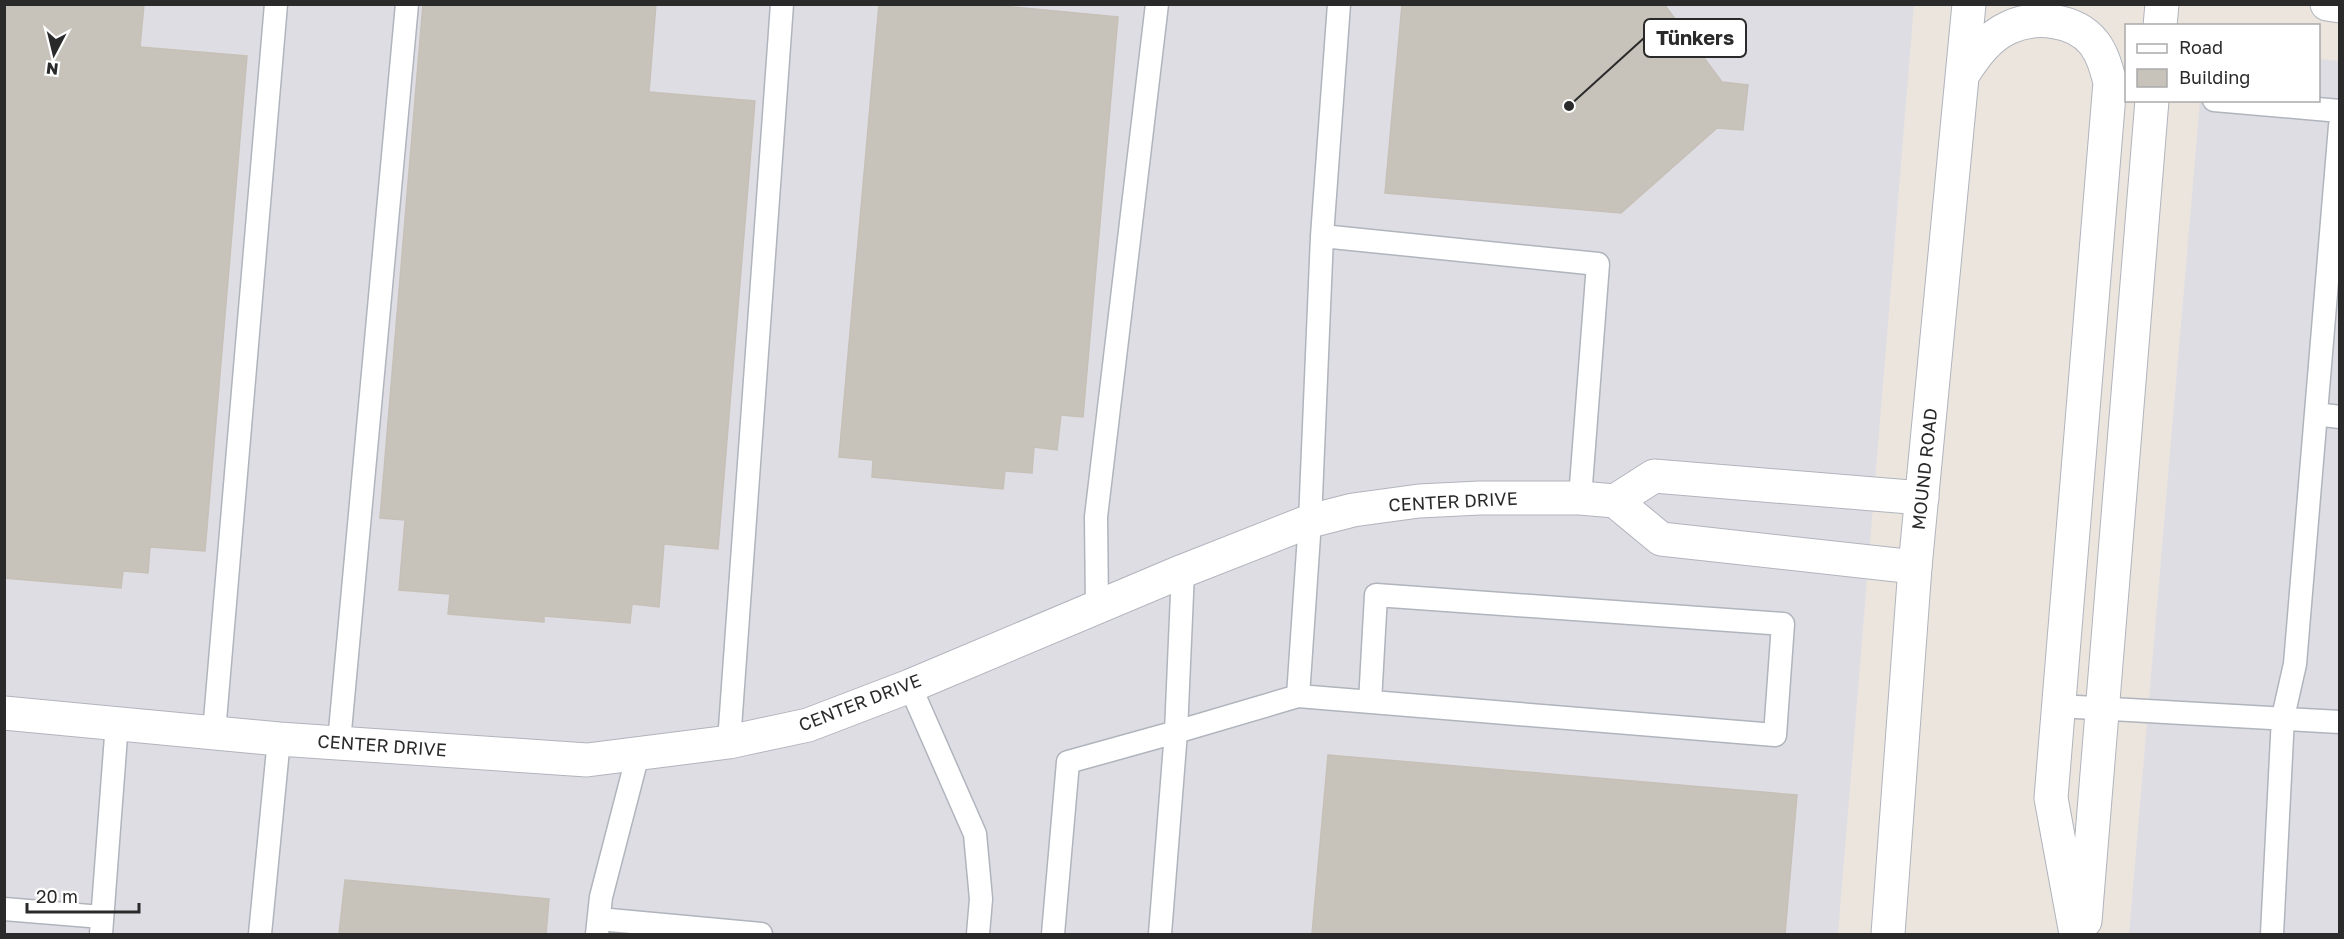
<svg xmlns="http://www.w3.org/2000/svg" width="2344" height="939" viewBox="0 0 2344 939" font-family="'Golos Text',sans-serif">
	<rect width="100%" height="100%" fill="#ebe5dd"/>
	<!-- industrial -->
	<path fill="#dfdde4" d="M5 5H1914L1838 934H5Z
		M2319 59 2339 61V934H2129L2200 101 2318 100Z"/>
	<!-- building -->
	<path fill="#c7c3bb" stroke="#c6c0b7" stroke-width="1.5" d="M4 4H144L140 47 247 56 205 551 150 547 148 573 123 571 121 588 4 578Z
		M423 4H656L649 92 755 101 718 549 664 544 659 607 632 604 630 623 544 616V622L448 614 450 594 399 590 405 520 380 518Z
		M879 4H982L1118 17 1083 417 1061 415 1057 450 1034 447 1032 473 1005 471 1003 489 872 477 873 460 839 457Z
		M1402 4H1664L1722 82 1748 85 1743 130 1717 128 1621 213 1385 193Z
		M1328 755 1797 795 1785 934H1312Z
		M345 880 549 899 546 934H339Z"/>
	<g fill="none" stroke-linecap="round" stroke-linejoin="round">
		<defs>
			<path id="service" d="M2214 100 2340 111
				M1322 236 1339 4
				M2316 414 2340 417
				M1097 607 1096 517 1157 4
				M910 686 975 834 981 899 978 934
				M1298 696 1310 521 1322 236 1598 264 1580 498
				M2059 706 2340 722
				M214 732 276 4
				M339 742 407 4
				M729 742 782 4
				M4 909 102 917
				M599 919 761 934
				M101 934 117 723
				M260 934 279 739
				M597 934 601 897 638 754
				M1053 934 1068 762 1176 732 1183 571
				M1160 934 1176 732 1298 696 1775 735 1783 624 1376 595 1370 702
				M2272 934 2283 717 2295 664 2340 126"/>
			<path id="minor" d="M2327 4 2340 6
				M1615 501 1654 476 1922 498
				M4 713 279 739 587 760 729 742 808 725 910 686 1183 571 1310 521 1353 510 1419 501 1480 498H1580L1615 501 1661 539 1915 567"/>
			<path id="secondary" d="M2160 26 2162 4
				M1963 74C1975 56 1988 37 2008 28 2035 15 2075 19 2094 43 2103 55 2106 68 2110 82L2051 798 2076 934
				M2085 921 2152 100
				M1888 934 1915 567 1969 4"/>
		</defs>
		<!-- service casing -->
		<use href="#service" stroke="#b0b4bd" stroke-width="25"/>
		<!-- minor casing -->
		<use href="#minor" stroke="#b0b4bd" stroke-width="35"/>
		<!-- secondary casing -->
		<use href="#secondary" stroke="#b0b4bd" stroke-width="35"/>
		<!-- service -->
		<use href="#service" stroke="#fff" stroke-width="22"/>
		<!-- minor -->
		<use href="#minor" stroke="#fff" stroke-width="33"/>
		<!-- secondary -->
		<use href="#secondary" stroke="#fff" stroke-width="33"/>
	</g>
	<g text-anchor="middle" stroke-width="4.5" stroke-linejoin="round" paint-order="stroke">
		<!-- street labels -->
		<g font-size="18" fill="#2a2a2a" stroke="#fff">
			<text transform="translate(1925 469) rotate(-84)" y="6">MOUND ROAD</text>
			<text transform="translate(1453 502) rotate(-3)" y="6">CENTER DRIVE</text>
			<text transform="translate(860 703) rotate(-21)" y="6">CENTER DRIVE</text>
			<text transform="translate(382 746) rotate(4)" y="6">CENTER DRIVE</text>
		</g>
	</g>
	<!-- callouts -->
	<path fill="none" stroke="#2a2a2a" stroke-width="2" d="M1569 106L1644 38"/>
	<circle fill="#2a2a2a" stroke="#fff" stroke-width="2" cx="1569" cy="106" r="6"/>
	<rect fill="#fff" stroke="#2a2a2a" stroke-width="2" x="1644" y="19" width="102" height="38" rx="6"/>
	<g font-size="20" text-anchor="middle" font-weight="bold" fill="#2a2a2a">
		<text x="1695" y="45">Tünkers</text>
	</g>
	<!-- border -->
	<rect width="2344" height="939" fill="none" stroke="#2a2a2a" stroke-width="12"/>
	<!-- legend -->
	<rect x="2125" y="24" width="195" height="78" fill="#ffffff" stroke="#aaaaaa" stroke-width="1.5"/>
	<rect x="2137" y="44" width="30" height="9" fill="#ffffff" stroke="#aaaaaa" stroke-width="1.5"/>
	<text x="2179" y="54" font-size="18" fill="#2a2a2a">Road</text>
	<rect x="2137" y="69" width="30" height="18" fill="#c7c3bb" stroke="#aaaaaa" stroke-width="1.5"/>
	<text x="2179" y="84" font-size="18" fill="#2a2a2a">Building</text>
	<!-- north arrow -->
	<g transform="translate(54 54) rotate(187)" stroke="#ffffff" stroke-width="4.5" paint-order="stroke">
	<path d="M0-4.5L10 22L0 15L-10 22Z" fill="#2a2a2a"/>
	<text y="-9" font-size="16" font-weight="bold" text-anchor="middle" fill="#2a2a2a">N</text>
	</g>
	<!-- scale -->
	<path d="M27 903v9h112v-9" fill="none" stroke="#2a2a2a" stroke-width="3"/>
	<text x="36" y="903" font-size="18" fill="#2a2a2a" stroke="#ffffff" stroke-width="4.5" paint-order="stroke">20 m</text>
</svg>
